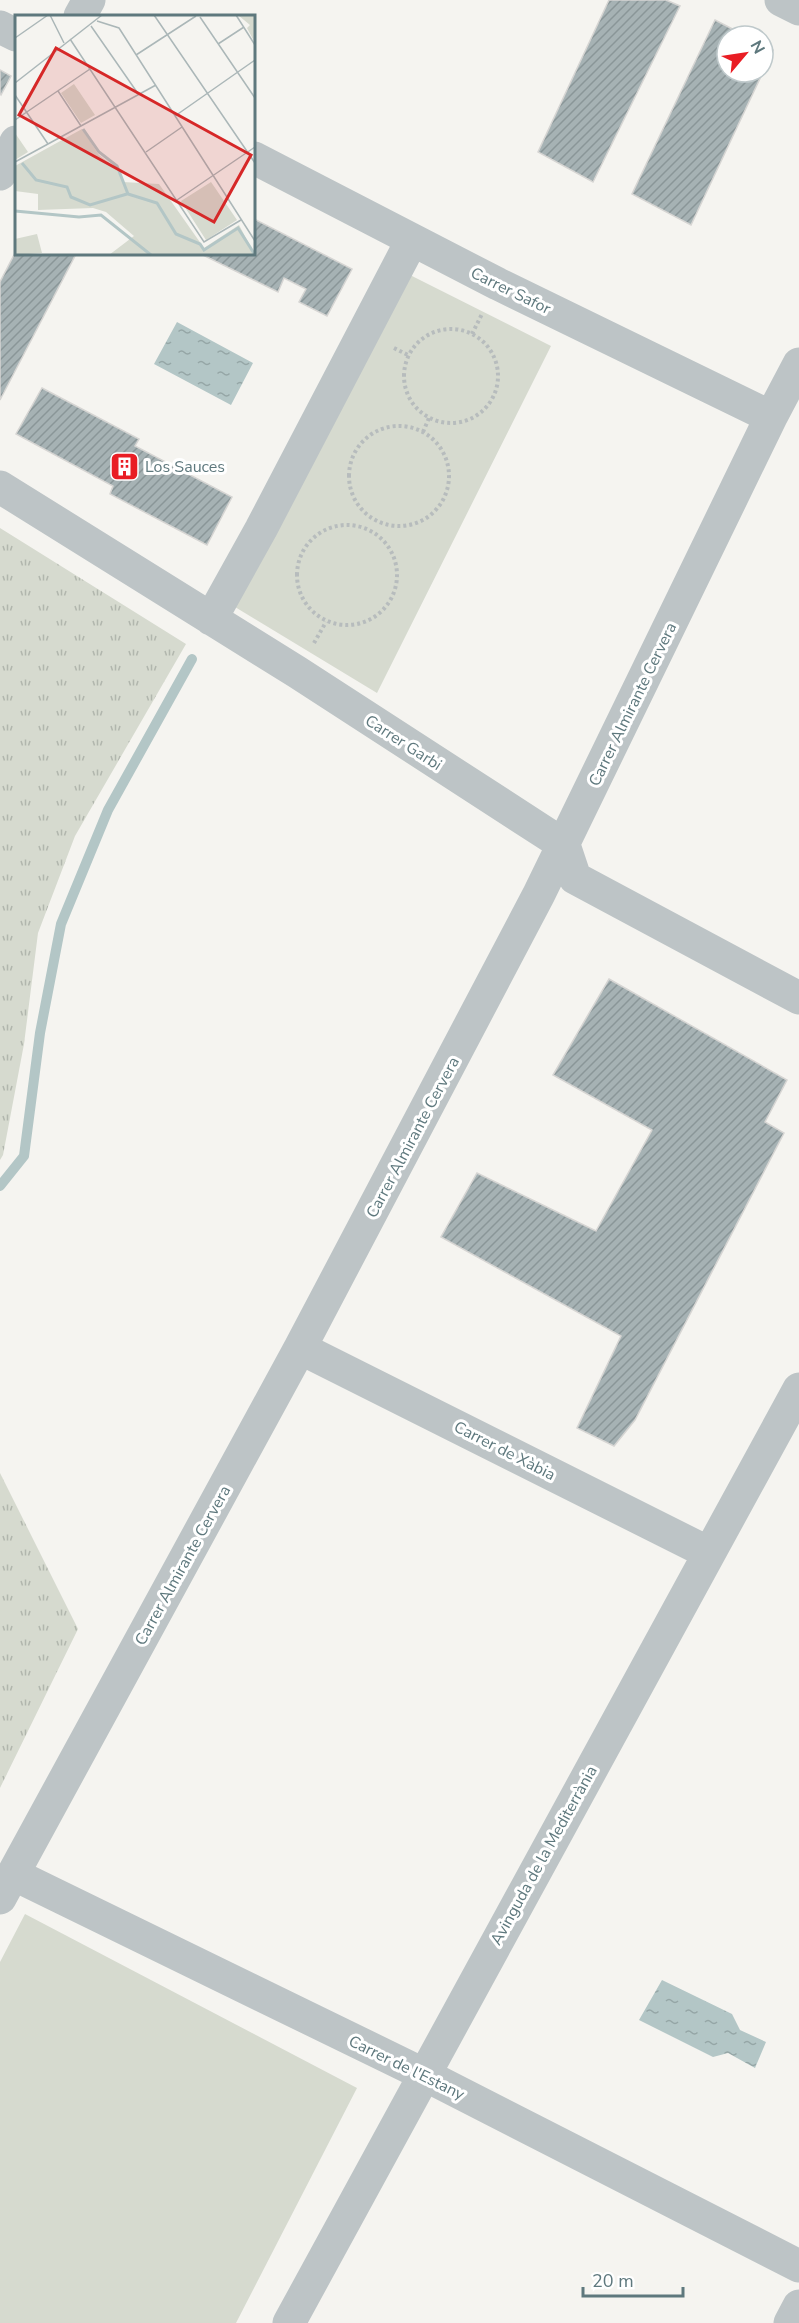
<svg xmlns="http://www.w3.org/2000/svg" width="799" height="2323" viewBox="0 0 799 2323" font-family="'Nunito Sans',sans-serif">
	<defs>
		<pattern id="grass-tufts" width="24" height="20" patternUnits="userSpaceOnUse" patternTransform="scale(1.5)"><rect width="24" height="20" fill="#d6dacf"/><path d="M3 7l-1-3M5 7V3M7 7l1-3M15 17l-1-3M17 17v-4M19 17l1-3" fill="none" stroke="#b1b6ad"/></pattern>
		<pattern id="water-ripples" width="26" height="14" patternUnits="userSpaceOnUse" patternTransform="scale(1.5)"><rect width="26" height="14" fill="#b3c6c6"/><path d="M2 4q2-2 4 0t4 0M15 11q2-2 4 0t4 0" fill="none" stroke="#95a6a6"/></pattern>
		<pattern id="building-hatch" width="6" height="6" patternUnits="userSpaceOnUse" patternTransform="scale(1.5)"><rect width="6" height="6" fill="#a6b2b4"/><path d="M-1 1l2-2M0 6l6-6M5 7l2-2" fill="none" stroke="#8a9698"/></pattern>
	</defs>
	<rect width="100%" height="100%" fill="#f5f4f0"/>
	<!-- grass -->
	<path fill="url(#grass-tufts)" d="M0 528 186 644 75 836 38 933 24 1044 3 1155 0 1160Z
		M0 1473 78 1629 0 1788Z"/>
	<!-- green -->
	<path fill="#d6dacf" d="M408 274 551 346 377 693 235 607Z
		M25 1914 357 2088 236 2323H0V1962Z"/>
	<!-- water -->
	<path fill="url(#water-ripples)" d="M177 322 253 363 231 405 154 364Z
		M662 1980 732 2014 740 2030 766 2042 755 2068 728 2053 713 2057 639 2020Z"/>
	<g fill="none" stroke-linecap="round" stroke-linejoin="round">
		<!-- stream -->
		<path stroke="#b3c6c6" stroke-width="10" d="M0 1186 24 1156 40 1033 61 924 108 810 192 659"/>
	</g>
	<!-- building -->
	<path fill="url(#building-hatch)" stroke="#d6d5d3" stroke-width="1.5" d="M609 0H666L680 6 593 182 538 152Z
		M715 20 746 36H727V72H763L691 225 632 194Z
		M763 45 773 50 763 72Z
		M0 70 11 76 1 95 0 94Z
		M254 219 352 269 327 316 299 302 306 289 284 278 278 292 201 254H254Z
		M16 251V254H76L0 400V282Z
		M42 388 139 439 135 446 232 497 207 545 110 494 113 486 16 434Z
		M609 979 787 1080 765 1122 784 1133 635 1420 614 1446 577 1428 621 1336 441 1237 477 1173 596 1231 652 1130 553 1075Z"/>
	<g fill="none" stroke-linecap="round" stroke-linejoin="round">
		<!-- path -->
		<path stroke="#b7bcbd" stroke-width="4" stroke-dasharray="3 3" stroke-linecap="butt" d="M404 376a47 47 0 1 1 94 0a47 47 0 1 1-94 0Z
			M472 334 482 314
			M394 348 408 355
			M349 476a50 50 0 1 1 100 0a50 50 0 1 1-100 0Z
			M423 432 429 418
			M297 575a50 50 0 1 1 100 0a50 50 0 1 1-100 0Z
			M314 643 326 622"/>
		<!-- minor -->
		<path stroke="#bdc4c6" stroke-width="33" d="M781 0 799 9
			M80 16 89 0
			M0 27 16 35
			M254 158 498 284 771 417
			M0 174 16 142
			M0 487 297 672 564 845 575 878 799 998
			M211 619 261 529 412 240
			M300 1348 709 1553
			M13 1874 423 2074 799 2266
			M0 1898 300 1348 539 894 771 417 799 364
			M289 2323 799 1389
			M790 2323 799 2306"/>
	</g>
	<!-- icons -->
	<defs>
		<symbol id="building-square" viewBox="-11 -11 22 22"><rect x="-9" y="-9" width="18" height="18" rx="4" fill="#e91d24" stroke="#fff"/><path d="M-4-6H4V6H1V3H-1V6H-4ZM-2.5-4.3h1.7v1.8h-1.7ZM.8-4.3h1.7v1.8H.8ZM-2.5-1h1.7V.8h-1.7ZM.8-1h1.7V.8H.8Z" fill="#fff"/></symbol>
	</defs>
	<g fill-rule="evenodd">
		<use href="#building-square" x="108" y="450" width="33" height="33"/>
	</g>
	<g text-anchor="middle" stroke-width="6" stroke-linejoin="round" paint-order="stroke">
		<!-- street labels -->
		<g font-size="16" fill="#5e787d" stroke="#fff">
			<text transform="translate(511 290) rotate(26)" y="6">Carrer Safor</text>
			<text transform="translate(632 704) rotate(-64)" y="6">Carrer Almirante Cervera</text>
			<text transform="translate(404 742) rotate(33)" y="6">Carrer Garbi</text>
			<text transform="translate(412 1137) rotate(-62)" y="6">Carrer Almirante Cervera</text>
			<text transform="translate(505 1450) rotate(27)" y="6">Carrer de Xàbia</text>
			<text transform="translate(182 1565) rotate(-61)" y="6">Carrer Almirante Cervera</text>
			<text transform="translate(543 1855) rotate(-61)" y="6">Avinguda de la Mediterrània</text>
			<text transform="translate(407 2067) rotate(26)" y="6">Carrer de l'Estany</text>
		</g>
		<!-- poi labels -->
		<g font-size="16" fill="#5e787d" stroke="#fff" text-anchor="start">
			<text x="145" y="472">Los Sauces</text>
		</g>
	</g>
	<!-- overview -->
	<g transform="translate(15 15)">
		<rect width="240" height="240" fill="#f5f4f0"/>
		<path d="M223 0H240V28L232 13 235 10ZM67 114 84 140 101 153 108 167 144 169 189 233 224 210 240 240H94L119 221 91 197 78 193 23 195V179L0 176V151Z" fill="#d6dacf"/>
		<path d="M59 69 80 100 66 108 46 78ZM0 118 13 137 0 145ZM196 167 222 205 191 225 166 186ZM22 219 27 238 0 240V224Z" fill="#d6dacf"/>
		<path fill="none" stroke="#b3c6c6" stroke-width="3" d="M68 114 84 137 102 151 113 179 142 188 161 219 185 229 189 235 223 213 240 240M7 148 21 165 52 172 56 182 75 190 112 179M0 196 64 202 86 200 136 240"/>
		<path fill="none" stroke="#abb7b8" stroke-width="1.5" d="M35 0 49 28M139 0 240 148M221 0 240 30M185 2 240 83M82 6 104 13 240 226M76 11 124 80M0 23 33 0M55 24 189 227 226 205M203 29 229 12M121 40 181 1M0 68 87 0M43 76 66 111M0 80 33 129M160 101 240 45M0 105 75 54M131 137 167 112M0 147 141 70M162 185 240 132"/>
		<path fill="#d62828" fill-opacity="0.15" stroke="#d62828" stroke-width="3" d="M41 33 236 140 199 207 4 100Z"/>
		<rect width="240" height="240" fill="none" stroke="#5e787d" stroke-width="3"/>
	</g>
	<!-- north arrow -->
	<g transform="translate(745 54) rotate(61)"><circle r="28" fill="#ffffff" stroke="#bfc9cb" stroke-width="1.5"/>
	<path d="M0-4.5L10 22L0 15L-10 22Z" fill="#e91d24"/>
	<text y="-9" font-size="16" font-weight="bold" text-anchor="middle" fill="#5e787d">N</text>
	</g>
	<!-- scale -->
	<path d="M583 2287v9h100v-9" fill="none" stroke="#5e787d" stroke-width="3"/>
	<text x="592" y="2287" font-size="18" fill="#5e787d" stroke="#ffffff" stroke-width="4.5" paint-order="stroke">20 m</text>
</svg>
